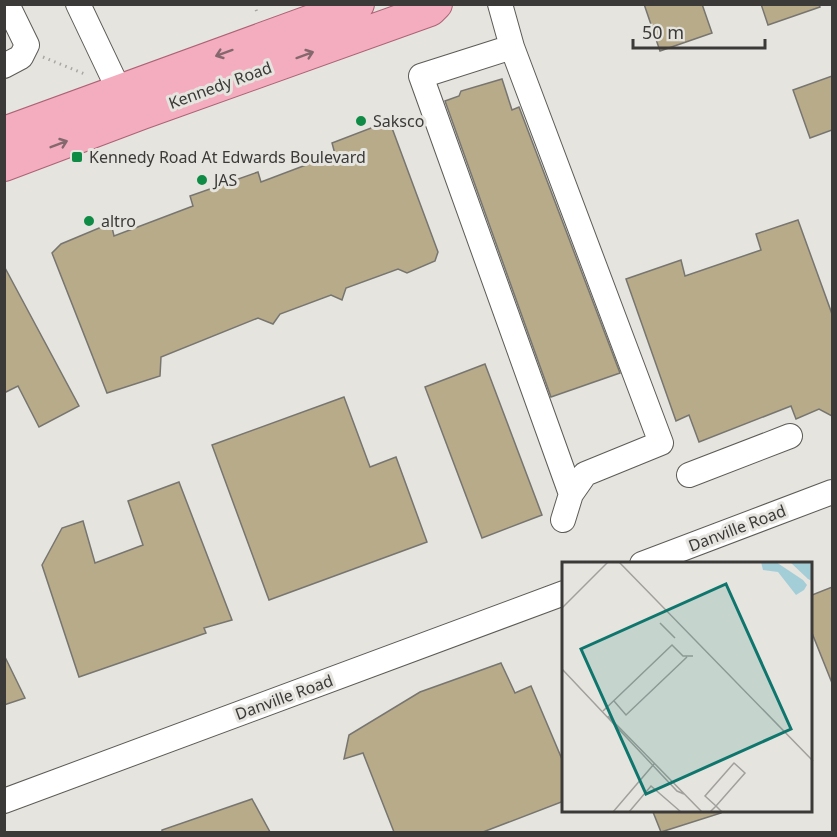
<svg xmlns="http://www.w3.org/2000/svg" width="837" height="837" viewBox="0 0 837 837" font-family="'Noto Sans',sans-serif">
	<rect width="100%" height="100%" fill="#e6e4df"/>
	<!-- building -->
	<path fill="#b8ab8a" stroke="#777570" stroke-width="1.5" d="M644 4H702L712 33 660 51Z
		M761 4H819L820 7 768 25Z
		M832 76V130L810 138 793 90Z
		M502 79 512 110 519 107 620 373 551 397 445 101 459 96 461 91Z
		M384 123 392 128 438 252 435 261 407 273 398 269 346 288 342 300 331 295 280 314 273 324 258 318 161 357 160 376 107 393 52 253 61 244 111 223 114 236 193 206 190 196 258 172 261 182 335 154 332 143Z
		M798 220 832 314V416L819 409 796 419 791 406 699 442 689 415 676 421 626 279 681 260 685 276 761 250 756 234Z
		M4 266 79 406 39 427 18 386 4 393Z
		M485 364 542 515 482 538 425 387Z
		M344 397 370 467 396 457 427 542 269 600 212 445Z
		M179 482 232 620 204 628 206 633 79 677 42 565 62 528 83 521 95 563 143 545 128 501Z
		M832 587V683L812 633V595Z
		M4 655 25 698 4 705Z
		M501 663 515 693 531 686 564 764V801L483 832H394L363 753 344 759 349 735 420 692Z
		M252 799 270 832H162V830Z
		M653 812H721V813L661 832Z"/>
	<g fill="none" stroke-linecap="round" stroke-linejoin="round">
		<defs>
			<path id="minor" d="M78 4 126 105
				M500 4 512 47 661 443 585 474 571 494 563 520
				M512 47 421 76 571 494
				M4 66 21 57 27 45 7 4
				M689 475 790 436
				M642 564 832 492
				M4 801 564 593"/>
			<path id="major" d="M4 133 358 4
				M4 165 142 113 430 10 436 4"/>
		</defs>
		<!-- minor casing -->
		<use href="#minor" stroke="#5d5b56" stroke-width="26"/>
		<!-- major casing -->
		<use href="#major" stroke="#ad6274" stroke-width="34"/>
		<!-- path -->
		<path stroke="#a8a7a3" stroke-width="3" stroke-dasharray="1.5 4.5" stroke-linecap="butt" d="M254 4 258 15
			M43 57 87 75"/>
		<!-- minor -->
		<use href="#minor" stroke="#fff" stroke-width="24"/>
		<!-- major -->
		<use href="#major" stroke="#f3adbf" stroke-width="32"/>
	</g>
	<!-- one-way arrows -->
	<defs><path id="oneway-shaft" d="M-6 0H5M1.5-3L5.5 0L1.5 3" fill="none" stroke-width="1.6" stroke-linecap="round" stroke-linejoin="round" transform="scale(1.5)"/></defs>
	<g stroke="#85686e">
		<use href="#oneway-shaft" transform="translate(224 53) rotate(160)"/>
		<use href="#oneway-shaft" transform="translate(305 55) rotate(-20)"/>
		<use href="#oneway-shaft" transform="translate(59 144) rotate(-21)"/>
	</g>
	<!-- markers -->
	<g fill="#108b46" stroke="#e6e4df" stroke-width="2">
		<circle cx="361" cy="121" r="6"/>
		<rect x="71" y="151" width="12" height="12" rx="3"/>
		<circle cx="202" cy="180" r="6"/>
		<circle cx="89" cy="221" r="6"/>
	</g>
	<g text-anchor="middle" stroke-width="6" stroke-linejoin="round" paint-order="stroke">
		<!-- street labels -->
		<g font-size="16" fill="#3b3a38" stroke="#e6e4df">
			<text transform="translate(220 85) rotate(-20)" y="6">Kennedy Road</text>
			<text transform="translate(737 528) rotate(-21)" y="6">Danville Road</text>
			<text transform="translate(284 697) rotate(-20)" y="6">Danville Road</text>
		</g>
		<!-- poi labels -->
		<g font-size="16" fill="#3b3a38" stroke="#e6e4df" text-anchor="start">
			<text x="373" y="127">Saksco</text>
			<text x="89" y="163">Kennedy Road At Edwards Boulevard</text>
			<text x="214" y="186">JAS</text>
			<text x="101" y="227">altro</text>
		</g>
	</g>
	<!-- overview -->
	<g transform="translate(562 562)">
		<rect width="250" height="250" fill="#e6e4df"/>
		<path d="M199 0H214L241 18 245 23 242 28 234 33 216 10 201 8ZM228 0H250V19L246 17Z" fill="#a3ced7"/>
		<path fill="none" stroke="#a2a09c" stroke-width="1.5" d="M57 0 251 199M0 46 46 0M98 61 113 76M0 107 115 229 122 232M52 139 64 153 125 95M41 149 110 83 121 94H131M46 154 140 250M51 250 92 202M67 250 89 224 119 250M148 250 154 244 183 211 172 201 143 234 154 244 160 250"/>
		<path fill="#0f766e" fill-opacity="0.15" stroke="#0f766e" stroke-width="3" d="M164 22 229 167 84 232 19 87Z"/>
		<rect width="250" height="250" fill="none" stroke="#3b3a38" stroke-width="3"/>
	</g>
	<!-- border -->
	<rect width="837" height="837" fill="none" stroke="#3b3a38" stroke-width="12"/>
	<!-- scale -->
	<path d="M633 39v9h132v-9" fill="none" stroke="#3b3a38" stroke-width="3"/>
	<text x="642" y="39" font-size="18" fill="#3b3a38" stroke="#e6e4df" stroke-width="4.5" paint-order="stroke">50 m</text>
</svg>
